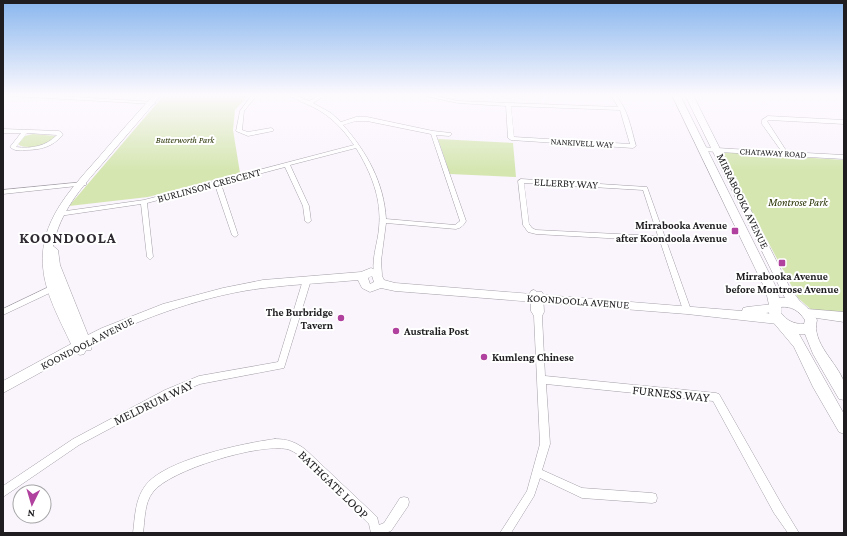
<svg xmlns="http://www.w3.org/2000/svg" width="847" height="536" viewBox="0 0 847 536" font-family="'Crimson Pro',serif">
	<rect width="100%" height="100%" fill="#faf4fd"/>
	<!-- green -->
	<path fill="#d5e6b1" d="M164 95H249L235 110 233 130 240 173 148 197 69 206Z
		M33 134 56 136C53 139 50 143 46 145 39 147 23 149 18 144L25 136Z
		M438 139 513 143 516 177 450 174Z
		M720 152 844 160V314L814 312 798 298Z"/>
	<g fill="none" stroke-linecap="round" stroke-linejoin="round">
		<defs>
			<path id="street" d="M8 95H43L154 102 156 103 154 104 10 96Z
				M252 95H257L244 111 242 130 248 132 271 128 273 129V131L248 136 236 131 240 111Z
				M288 95H295L309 101 320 95H326L313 103 331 113 341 122 356 117H367L433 131 451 133V135L449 136 436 135 466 221C464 225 461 228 456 229L386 223 381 261 382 275 381 277H375C370 262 378 243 379 228 382 199 371 172 356 148L290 165 309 206 311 221 308 223 305 221 303 206 285 167 221 184 238 235 235 237 232 235 215 185 147 203 153 257 150 260 147 257 141 204 59 216 56 214 59 212 144 200 354 145C343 129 331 116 313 107 305 103 296 100 288 95ZM356 121H367L431 134 460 221 455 225 386 219C384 183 367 152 343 125Z
				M421 95H432L458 101 618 107 614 100 610 95H615C628 108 631 129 636 146L633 148 511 140 508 138 506 106 458 103ZM511 106 620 110 630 144 514 137Z
				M768 116 844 120V124L769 120 767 121 787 152 844 155V159L701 151 698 149 701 147 782 152 762 124V120Z
				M3 129 59 131 61 132 63 135C52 147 41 150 25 150 19 151 15 151 10 147L21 133H3ZM27 133 57 135C46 146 32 149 16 147Z
				M521 179 647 187 691 310 690 312 687 313 684 312 683 310 660 241 536 234 528 232 523 225 518 181ZM524 183 643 190 658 236 536 230 532 228 529 224Z
				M84 182 87 184 86 185 3 194V190Z
				M307 277 310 278 311 280 284 368 200 384 171 396 79 445 3 497V486L73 439 165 390 199 376 278 362 303 280 304 278Z
				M55 284 58 285 59 287 58 289 3 315V309Z
				M534 290 537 292H542L543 294 544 312 542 316 545 376 716 393 719 394 782 505 799 533H788L774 513 713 401 546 384 550 444 542 470 582 488 652 493 656 494 657 498 656 502 652 503 582 498 540 478 534 496 511 533H500L527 491 540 444 534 316 531 311 530 293 531 291Z
				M275 439C287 439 296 442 306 450L377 517 379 525 384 523 400 498 404 497 408 498 409 502 408 506 391 531 385 533H371L369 524 300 456C296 453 291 450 287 449 260 443 169 470 153 492 144 503 145 520 143 533H133C135 517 135 500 145 486 163 460 244 443 275 439Z"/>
			<path id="secondary" d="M154 95H161C142 118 122 140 103 163 80 189 60 212 53 246L58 250 60 265 88 335 102 328 163 304 223 288 263 280 361 272 371 268 380 272 384 280 395 283 742 311 743 308 747 307 774 304 778 305 779 308 778 311 766 313 782 316 783 319 782 322 778 324 687 314 395 291 381 288 370 292 362 288 358 280C327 283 295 284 264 288 210 294 139 318 92 344L91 350H86L84 354 80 355 76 353 3 393V381L71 344C60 320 45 294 43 267 39 221 71 189 99 157 117 136 135 115 154 95ZM372 276 374 282 370 284 368 278Z
				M807 309 844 312V322L803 316 802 313 803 310Z"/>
			<path id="primary" d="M672 95H680L778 291 779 298H785L685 95H693L789 286C792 291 796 296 799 300 806 307 812 311 817 320 811 343 837 362 844 382 845 387 844 395 844 400L839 399 813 354 805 334H799L844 414V434L839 432 813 387 794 347 773 322 769 313V305L766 291ZM781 307C792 306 799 311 805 320L804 324C794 324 787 321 781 313Z"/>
		</defs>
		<!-- street casing -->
		<use href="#street" stroke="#a59fa8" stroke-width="1"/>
		<!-- secondary casing -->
		<use href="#secondary" stroke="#a59fa8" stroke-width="1"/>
		<!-- primary casing -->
		<use href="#primary" stroke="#a59fa8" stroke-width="1"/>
		<!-- street -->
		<use href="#street" fill="#fff" fill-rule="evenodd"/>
		<!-- secondary -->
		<use href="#secondary" fill="#fff" fill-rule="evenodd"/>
		<!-- primary -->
		<use href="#primary" fill="#fff" fill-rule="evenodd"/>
	</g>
	<!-- sky -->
	<linearGradient id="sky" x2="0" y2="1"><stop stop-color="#89b6ee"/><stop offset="0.56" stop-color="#fdfafe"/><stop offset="1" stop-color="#fdfafe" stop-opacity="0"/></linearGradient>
	<rect width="847" height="170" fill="url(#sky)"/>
	<!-- markers -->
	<g fill="#b1419e" stroke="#fff" stroke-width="1.5">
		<rect x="731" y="227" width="8" height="8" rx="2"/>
		<rect x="778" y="259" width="8" height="8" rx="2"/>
		<circle cx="341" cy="318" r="4"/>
		<circle cx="396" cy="331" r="4"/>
		<circle cx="484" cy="357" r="4"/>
	</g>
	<g text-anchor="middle" stroke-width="4" stroke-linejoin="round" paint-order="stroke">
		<!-- far-park labels -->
		<g font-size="9" font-style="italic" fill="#253000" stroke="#fff">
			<text x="185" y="143">Butterworth Park</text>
		</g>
		<!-- far-street labels -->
		<g font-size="9" fill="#1f1d20" stroke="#fff">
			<text transform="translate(582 143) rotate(3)" y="3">NANKIVELL WAY</text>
			<text transform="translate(773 153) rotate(3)" y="3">CHATAWAY ROAD</text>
		</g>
		<!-- street labels -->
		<g font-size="11" fill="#1f1d20" stroke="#fff">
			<text transform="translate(566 183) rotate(3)" y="4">ELLERBY WAY</text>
			<text transform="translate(209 185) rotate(-15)" y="4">BURLINSON CRESCENT</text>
			<text transform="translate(743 201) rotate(64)" y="4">MIRRABOOKA AVENUE</text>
			<text transform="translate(578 301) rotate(4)" y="4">KOONDOOLA AVENUE</text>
			<text transform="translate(87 343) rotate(-27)" y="4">KOONDOOLA AVENUE</text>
		</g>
		<!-- park labels -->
		<g font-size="11" font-style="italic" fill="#253000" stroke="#fff">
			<text x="798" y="206">Montrose Park</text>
		</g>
		<!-- poi labels -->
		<g font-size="11" font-weight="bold" fill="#1f1d20" stroke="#fff" text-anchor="end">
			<text x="727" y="229">Mirrabooka Avenue<tspan x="727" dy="13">after Koondoola Avenue</tspan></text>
			<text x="782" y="280" text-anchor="middle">Mirrabooka Avenue<tspan x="782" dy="13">before Montrose Avenue</tspan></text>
			<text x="333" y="316">The Burbridge<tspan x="333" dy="13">Tavern</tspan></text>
			<text x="404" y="335" text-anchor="start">Australia Post</text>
			<text x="492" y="361" text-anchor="start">Kumleng Chinese</text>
		</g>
		<!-- near-street labels -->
		<g font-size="13" fill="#1f1d20" stroke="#fff">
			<text transform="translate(671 393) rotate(6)" y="5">FURNESS WAY</text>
			<text transform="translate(153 402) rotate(-26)" y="5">MELDRUM WAY</text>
			<text transform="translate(334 484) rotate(44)" y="5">BATHGATE LOOP</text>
		</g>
		<!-- district labels -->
		<g font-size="15" font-weight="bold" letter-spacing="1" fill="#2f2a31" stroke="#fff">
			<text x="68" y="243">KOONDOOLA</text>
		</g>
	</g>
	<!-- border -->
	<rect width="847" height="536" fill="none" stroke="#1f1d20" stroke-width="8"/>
	<!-- north arrow -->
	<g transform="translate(32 504) rotate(185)"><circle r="19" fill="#ffffff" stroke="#a5a5a6"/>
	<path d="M0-3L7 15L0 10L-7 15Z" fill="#b1419e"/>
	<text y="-6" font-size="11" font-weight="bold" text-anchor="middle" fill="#1f1d20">N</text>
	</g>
</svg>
